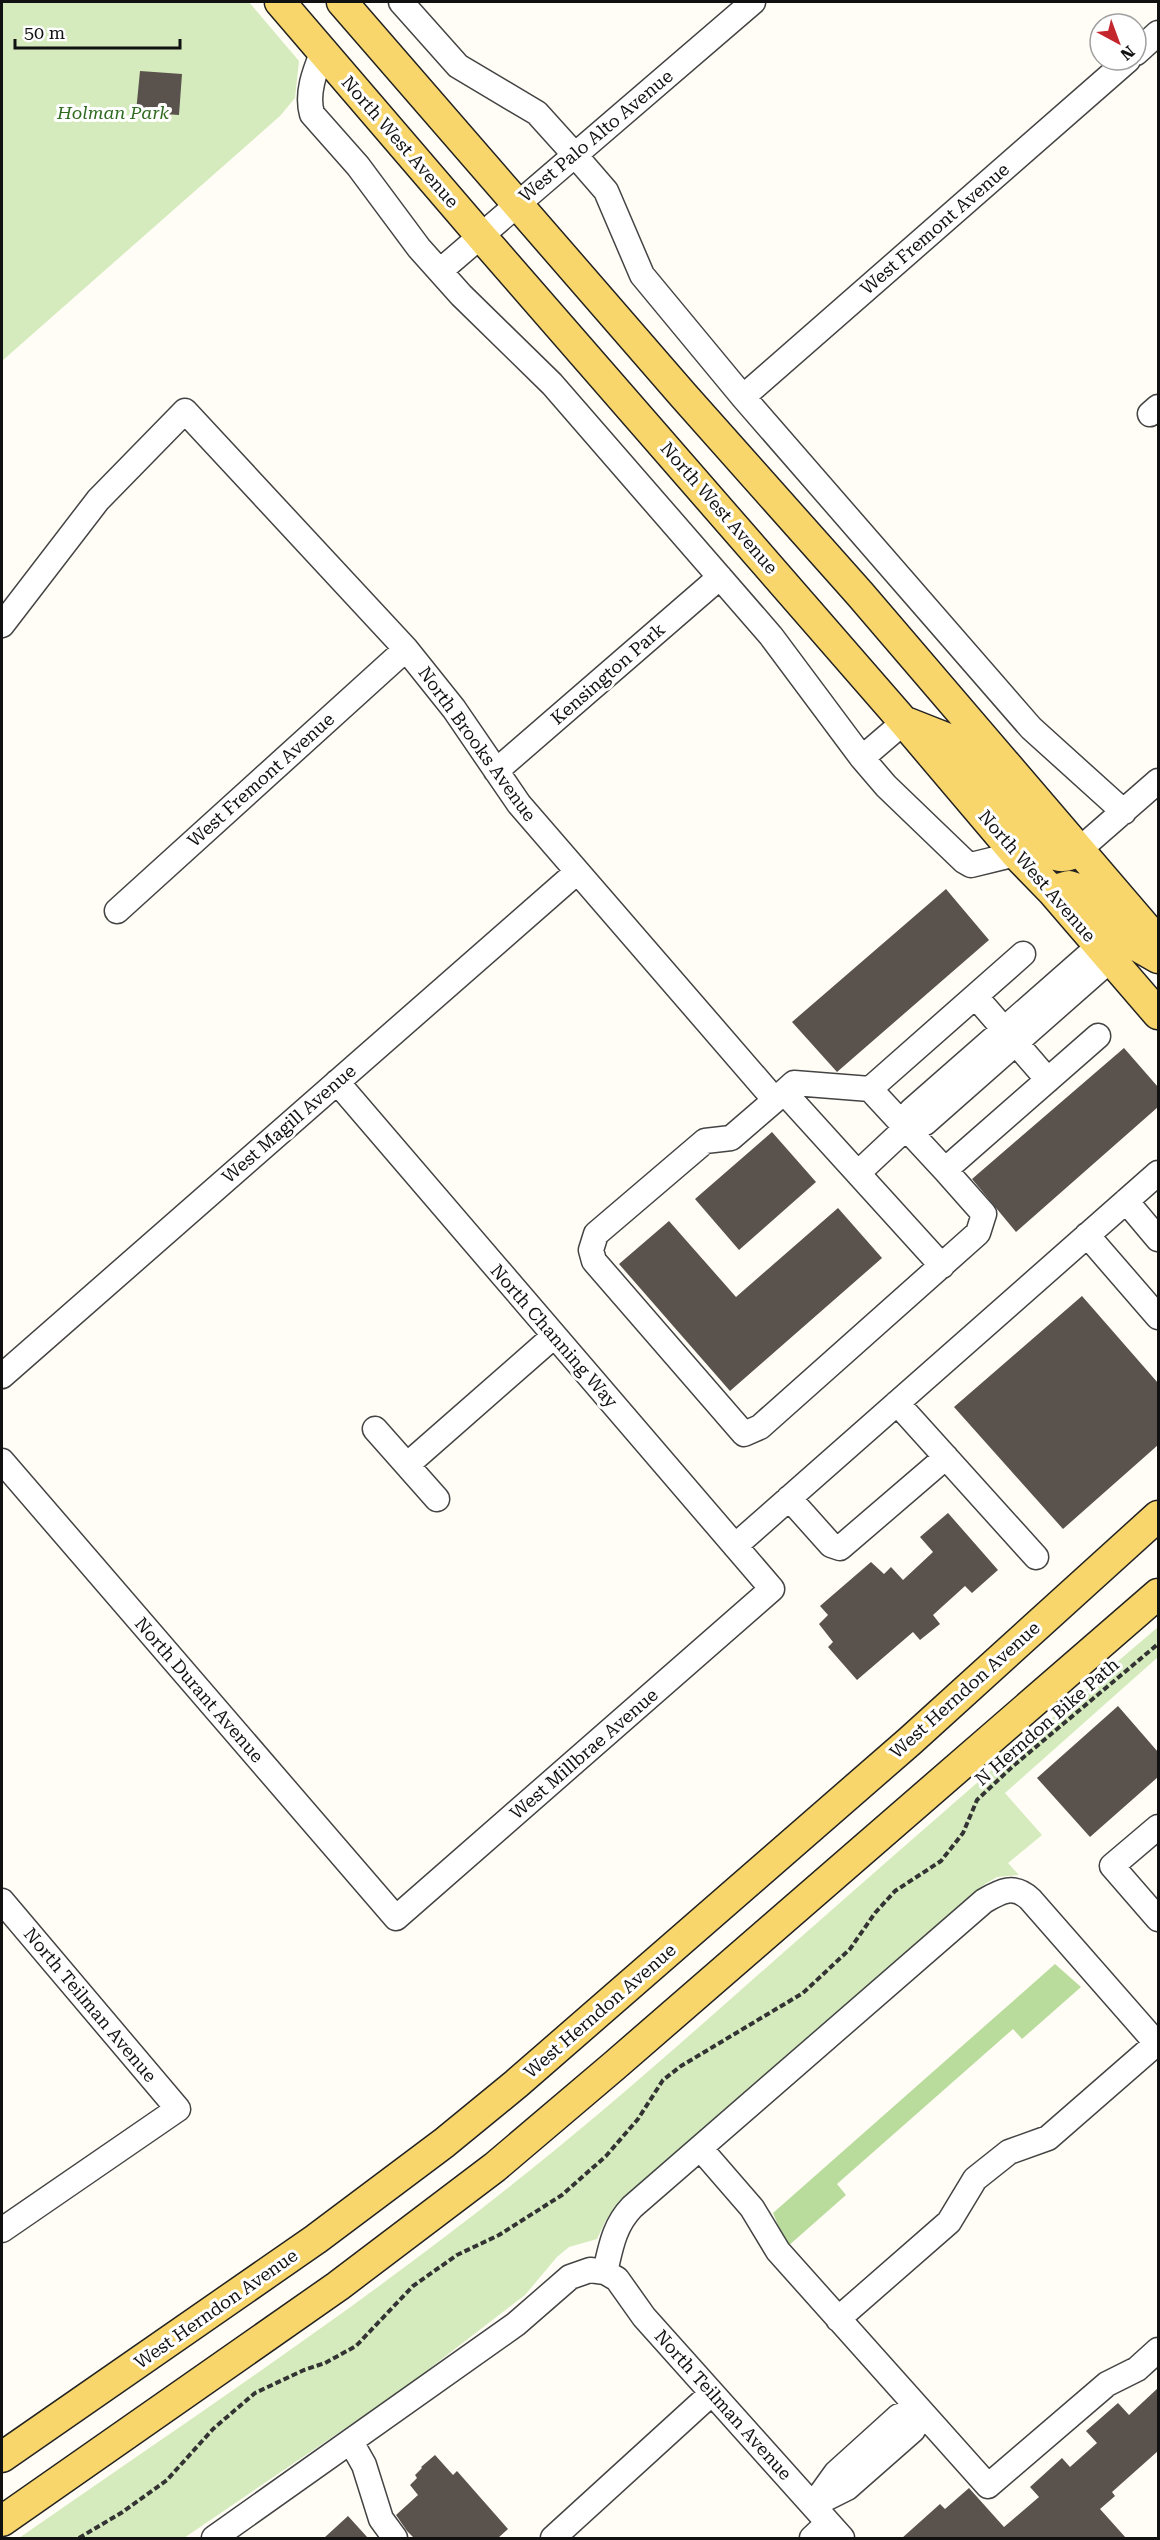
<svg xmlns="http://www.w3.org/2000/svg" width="1160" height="2540" viewBox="0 0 1160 2540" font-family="'Roboto Serif',serif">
	<rect width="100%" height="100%" fill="#fffdf5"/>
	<!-- green -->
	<path fill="#d5ebbd" d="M2 2H249L299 61 295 98 280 116 2 361Z
		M1158 1627V1657L1005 1793 1042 1835 1008 1863 1019 1875 997 1877 985 1884 625 2199 606 2220 597 2239 569 2247 557 2257 525 2295 403 2389 184 2538H19C186 2422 355 2310 514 2183 604 2112 690 2035 776 1959 903 1847 1030 1736 1158 1627Z"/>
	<!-- forest -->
	<path fill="#b9dc9c" d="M1055 1964 1081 1987 1022 2039 1013 2029 837 2184 846 2195 787 2247 773 2213Z"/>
	<!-- building -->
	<path fill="#5a524d" d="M140 71 182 74 179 115 136 112Z
		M946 889 989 940 837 1072 792 1022Z
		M1124 1048 1158 1087V1107L1016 1232 972 1179Z
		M772 1132 816 1182 739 1250 695 1199Z
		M838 1208 882 1258 730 1391 619 1264 669 1221 736 1297Z
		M1082 1296 1158 1383V1445L1063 1529 954 1407Z
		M948 1513 998 1570 972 1593 965 1586 933 1615 940 1624 920 1640 913 1632 857 1680 828 1647 833 1642 819 1624 828 1615 820 1606 871 1562 884 1574 891 1567 903 1580 933 1552 920 1537Z
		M1118 1706 1158 1752V1777L1090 1837 1037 1778Z
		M1158 2388V2451L1112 2492 1115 2496 1100 2509 1126 2538H902L940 2504 945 2509 969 2488 1004 2527 1039 2497 1030 2487 1062 2458 1070 2467 1097 2443 1086 2431 1118 2403 1129 2415Z
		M435 2455 453 2475 457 2471 508 2529 498 2538H414L407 2531 396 2515 418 2495 410 2485 417 2478 415 2475 422 2468 421 2467Z
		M348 2516 368 2538H324Z"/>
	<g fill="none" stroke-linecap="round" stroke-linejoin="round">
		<defs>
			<path id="minor" d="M401 2 458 66 537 113 574 154 606 191 642 275 743 397 1031 728 1124 812
				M323 51C315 71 306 93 312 114L358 166 419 248 461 295 552 384 771 636 862 758 886 786 964 861 971 865 1016 854
				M1136 53 1158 33
				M440 271 753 2
				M743 397 1128 60
				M1150 414 1158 407
				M2 625 98 500 185 411 406 649 454 709 519 804 775 1100 731 1138 705 1141 596 1234 591 1250 594 1261 744 1434 760 1427 978 1233 984 1214 945 1170 1098 1036
				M862 758 904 722
				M496 771 720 577
				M1079 850 1158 781
				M117 911 406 649
				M976 997 1048 1080
				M870 1089 945 1170
				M784 1092 942 1266
				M775 1100 794 1083 870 1089 1023 954
				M906 1128 911 1111 1099 946
				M858 1173 906 1128 925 1123 1111 959
				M1126 1201 1158 1239
				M1087 1235 1158 1317
				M2 1376 577 872
				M897 1403 1036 1557
				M375 1429 437 1499
				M2 1461 396 1918 772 1589 337 1082
				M407 1465 554 1336
				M789 1498 831 1545 840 1548 946 1457
				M735 1546 1158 1173
				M1158 1827 1112 1866 1158 1919
				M2 1901 178 2109 2 2230
				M700 2148 752 2208 778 2251 988 2486 1107 2384 1137 2369 1158 2350
				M605 2272C611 2246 614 2226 632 2207L984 1901C1001 1891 1014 1884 1030 1899L1158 2045
				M838 2319 949 2222 975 2179 1009 2152 1048 2138 1157 2043
				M920 2412 913 2430 847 2488 813 2505 836 2473 899 2416Z
				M351 2442 364 2465 381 2519 395 2538
				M214 2538 516 2324 570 2277 590 2270 605 2272 617 2279 644 2317 842 2538
				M553 2538 712 2393
				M812 2538 828 2523"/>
			<path id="major" d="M280 2 480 235 904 722 1016 854 1052 891 1158 1014
				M342 2 683 395 860 594 1158 942
				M908 723 946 738 1046 851C1059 858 1067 858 1079 850
				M1052 891 1069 886 1078 889 1130 942 1158 958
				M2 2457 316 2239 444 2143 516 2084 910 1741 1158 1516
				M2 2521 338 2286 495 2167 614 2066 1158 1594"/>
		</defs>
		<!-- minor casing -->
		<use href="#minor" stroke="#444" stroke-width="27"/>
		<!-- major casing -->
		<use href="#major" stroke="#222" stroke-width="33"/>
		<!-- path -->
		<path stroke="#333" stroke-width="4" stroke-dasharray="6 3" stroke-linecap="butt" d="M79 2538 121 2513 167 2480 213 2429 255 2393 304 2370 325 2363 356 2346 413 2286 457 2255 499 2235 562 2195 606 2156 638 2119 663 2080 681 2066 803 1993 850 1949 875 1913 895 1891 941 1861 963 1833 977 1800 1012 1767 1158 1644"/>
		<!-- minor -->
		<use href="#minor" stroke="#fff" stroke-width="24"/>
		<!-- major -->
		<use href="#major" stroke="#f9d66b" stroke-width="30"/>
	</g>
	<g text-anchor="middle" stroke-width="6" stroke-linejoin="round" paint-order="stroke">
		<!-- park labels -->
		<g font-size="18" font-style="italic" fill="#2f6b1f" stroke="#fff">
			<text x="113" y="119">Holman Park</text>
		</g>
		<!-- street labels -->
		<g font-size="18" fill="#111" stroke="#fff">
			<text transform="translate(596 136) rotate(-40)" y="6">West Palo Alto Avenue</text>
			<text transform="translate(400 142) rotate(49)" y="6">North West Avenue</text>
			<text transform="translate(935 229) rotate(-41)" y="6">West Fremont Avenue</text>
			<text transform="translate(719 508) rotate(49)" y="6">North West Avenue</text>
			<text transform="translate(608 674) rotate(-41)" y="6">Kensington Park</text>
			<text transform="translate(477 744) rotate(54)" y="6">North Brooks Avenue</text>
			<text transform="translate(261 780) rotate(-42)" y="6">West Fremont Avenue</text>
			<text transform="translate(1037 876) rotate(49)" y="6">North West Avenue</text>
			<text transform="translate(289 1124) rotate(-41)" y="6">West Magill Avenue</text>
			<text transform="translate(554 1336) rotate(49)" y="6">North Channing Way</text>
			<text transform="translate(199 1690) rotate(49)" y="6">North Durant Avenue</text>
			<text transform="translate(965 1690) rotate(-42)" y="6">West Herndon Avenue</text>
			<text transform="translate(1047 1722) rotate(-41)" y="6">N Herndon Bike Path</text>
			<text transform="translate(584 1754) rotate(-41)" y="6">West Millbrae Avenue</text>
			<text transform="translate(90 2005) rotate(50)" y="6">North Teilman Avenue</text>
			<text transform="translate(600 2011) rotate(-41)" y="6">West Herndon Avenue</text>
			<text transform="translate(216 2309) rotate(-35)" y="6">West Herndon Avenue</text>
			<text transform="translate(723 2405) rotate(48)" y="6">North Teilman Avenue</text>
		</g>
	</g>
	<!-- border -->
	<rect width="1160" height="2540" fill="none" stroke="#111111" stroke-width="6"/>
	<!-- north arrow -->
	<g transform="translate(1118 42) rotate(139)"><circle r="28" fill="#ffffff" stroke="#a0a0a0" stroke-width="1.5"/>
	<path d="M0-4.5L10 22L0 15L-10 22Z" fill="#c4262e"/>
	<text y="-9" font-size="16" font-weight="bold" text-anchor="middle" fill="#111111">N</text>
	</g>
	<!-- scale -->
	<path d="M15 39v9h165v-9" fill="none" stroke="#111111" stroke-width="3"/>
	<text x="24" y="39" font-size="18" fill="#111111" stroke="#ffffff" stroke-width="4.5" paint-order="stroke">50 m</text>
</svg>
